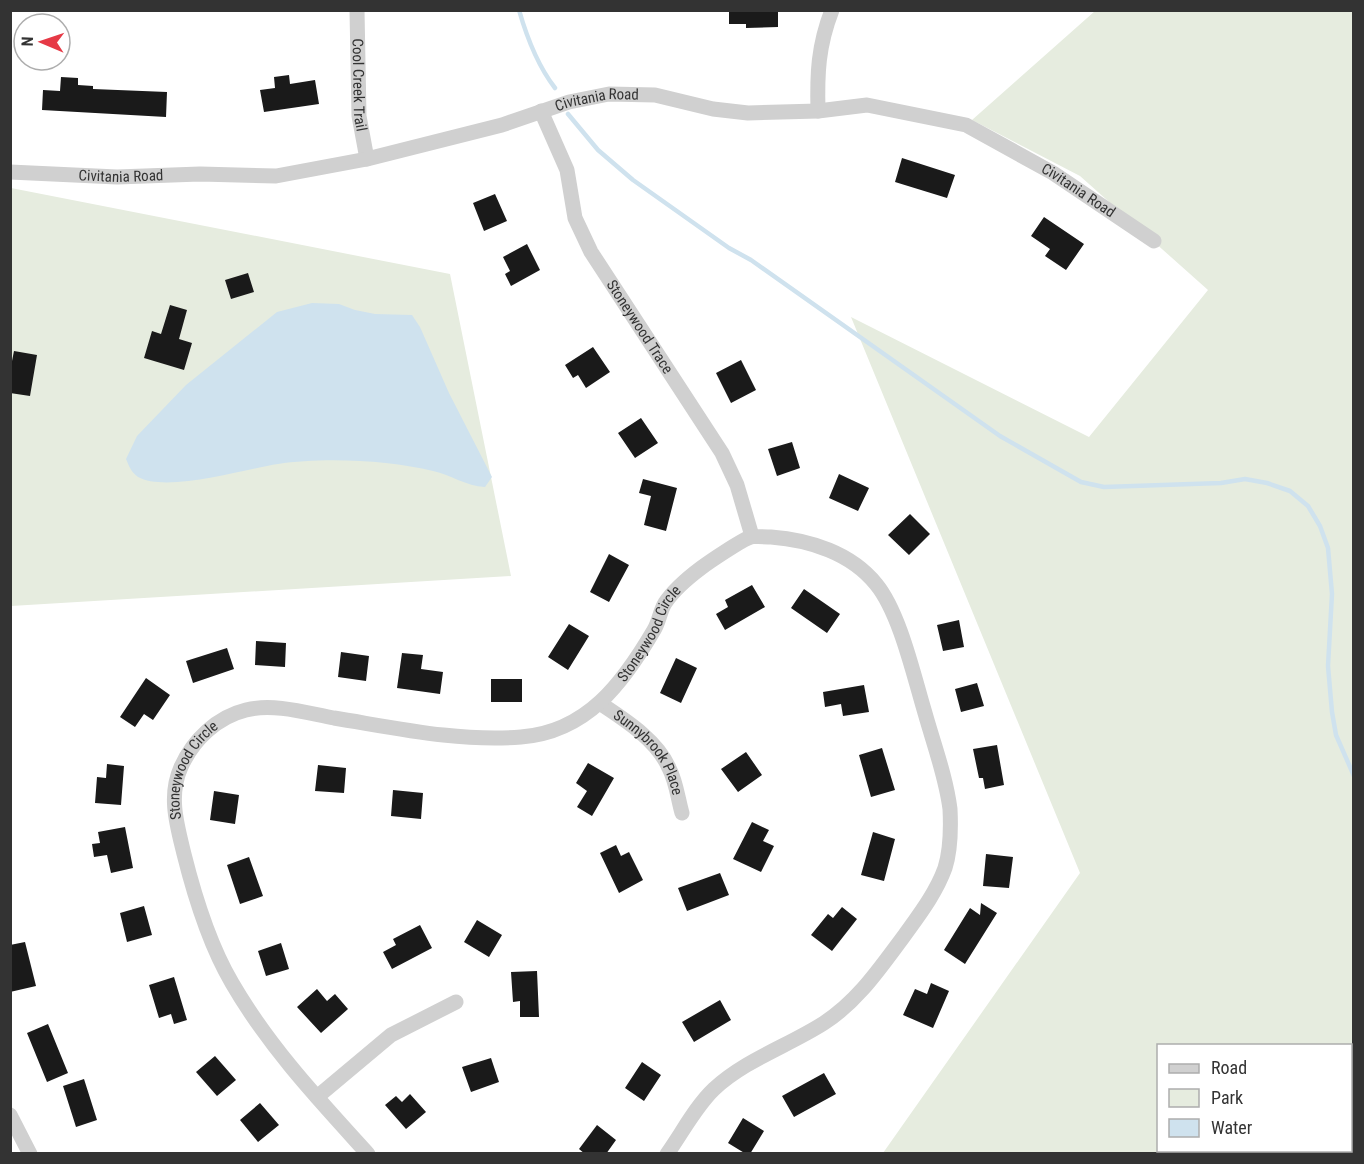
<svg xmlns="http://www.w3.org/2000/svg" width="1364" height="1164" viewBox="0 0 1364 1164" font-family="'Roboto Condensed',sans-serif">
	<rect width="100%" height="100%" fill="#fff"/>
	<!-- green -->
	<path fill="#e6ecdf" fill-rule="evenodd" d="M1095 11H1353V1153H883L1080 873 851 317 1089 437 1208 290 1080 176 972 120ZM1158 1046H1350V1150H1158Z
		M11 188 450 274 511 576 11 606Z"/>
	<!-- water -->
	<path fill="#cfe2ee" d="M312 303 339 304 355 310 375 314 412 315 420 327 449 393 492 477 485 487C466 486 451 475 433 471 389 460 323 457 278 464 245 469 167 493 138 477 131 472 129 466 126 459L137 436 186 385 277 312Z"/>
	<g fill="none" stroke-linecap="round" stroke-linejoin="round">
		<!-- stream -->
		<path stroke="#cfe2ee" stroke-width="4.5" d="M519 10C527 38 538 66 555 88
			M568 114 598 150 633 180 729 248 751 260 1000 436 1081 482 1104 487 1221 483 1245 479 1267 483 1290 491 1308 506 1320 526 1328 548 1332 594 1328 666 1332 712 1336 735 1354 776"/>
	</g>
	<!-- building -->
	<path fill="#1a1a1a" d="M729 10H778V27L746 28V24H729Z
		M289 75 290 84 315 80 319 104 264 112 260 90 275 88 274 77Z
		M61 77 78 78V85L93 86V89L167 92 166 117 42 110 43 90 60 91Z
		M902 158 955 175 947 198 895 182Z
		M495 194 507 221 484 231 473 203Z
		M1044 217 1084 244 1066 270 1045 256 1050 249 1031 236Z
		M527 244 540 270 511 286 505 274 510 271 503 257Z
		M248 273 254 292 231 299 225 280Z
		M170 305 187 310 179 339 192 343 184 370 144 358 152 331 161 334Z
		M593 347 610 372 586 388 578 375 573 378 565 365Z
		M14 351 37 355 30 396 10 393V371Z
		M741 360 756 390 731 403 716 373Z
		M641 418 658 443 635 458 618 433Z
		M792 442 800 468 777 476 768 449Z
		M839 474 869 488 858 511 829 498Z
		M643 479 677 488 666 531 644 525 651 496 639 493Z
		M910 514 930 534 909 555 888 535Z
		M609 554 629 565 609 602 590 592Z
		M752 585 765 607 725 630 716 614 728 607 725 600Z
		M804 589 840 614 827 633 791 608Z
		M959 620 964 647 943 651 937 625Z
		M569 624 589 636 568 670 548 657Z
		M256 641 286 643 285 667 255 665Z
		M227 648 234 669 193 683 186 661Z
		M341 652 369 656 366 681 338 677Z
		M402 653 423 655 421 669 443 672 440 694 397 688Z
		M676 658 697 668 681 703 660 693Z
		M146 678 170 695 153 720 144 714 135 727 120 717Z
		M491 679H522V702H491Z
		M977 683 984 706 961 712 955 689Z
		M864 685 869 712 843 716 841 704 825 707 823 692Z
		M997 745 1004 785 985 789 983 778H979L973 749Z
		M882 748 895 790 871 797 859 755Z
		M746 752 762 775 738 792 721 769Z
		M588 763 614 778 592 816 577 807 587 791 576 783Z
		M107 764 124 766 121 805 95 803 97 777 106 778Z
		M318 765 346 768 344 793 315 791Z
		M393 790 423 793 421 819 391 816Z
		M214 791 239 795 235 824 210 820Z
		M752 822 769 830 763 841 774 846 761 872 733 859Z
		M125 827 133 868 111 873 107 855 94 857 92 844 100 843 98 832Z
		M873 832 895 839 884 881 861 875Z
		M616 845 621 856 629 852 643 880 619 893 600 853Z
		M986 854 1013 857 1009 888 983 886Z
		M249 857 263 896 240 904 227 865Z
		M720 873 729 895 687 911 678 888Z
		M981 903 997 913 965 964 944 950 970 908 980 915Z
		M144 906 152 935 127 942 120 913Z
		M842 907 857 919 832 951 811 935 828 914 833 918Z
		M477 920 502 935 489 957 464 942Z
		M420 925 432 948 392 969 383 952 396 945 393 939Z
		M25 942 36 986 10 992V945Z
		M281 943 289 969 266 976 258 951Z
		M537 971 539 1017H520V1001L513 1002 511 972Z
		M174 977 187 1020 174 1024 171 1014 159 1018 149 985Z
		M931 983 949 991 933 1028 903 1015 915 989 927 994Z
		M317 989 327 1001 335 994 348 1009 321 1033 297 1007Z
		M720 1000 731 1020 694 1042 682 1022Z
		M48 1024 68 1073 47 1082 27 1033Z
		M215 1056 236 1080 217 1096 196 1072Z
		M491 1058 499 1082 471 1092 462 1067Z
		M642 1062 661 1075 644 1101 625 1088Z
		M824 1073 836 1094 794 1117 782 1096Z
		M84 1079 97 1120 76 1127 63 1086Z
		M410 1094 426 1112 406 1129 385 1105 396 1096 402 1102Z
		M260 1103 279 1125 258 1142 240 1120Z
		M743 1118 764 1131 750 1154H746L728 1143Z
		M597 1125 616 1140 606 1154H585L579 1149Z"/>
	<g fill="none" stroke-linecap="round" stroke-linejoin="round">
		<!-- minor -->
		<g stroke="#d0d0d0" stroke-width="15">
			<path id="s1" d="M357 10 359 116 367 159"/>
			<path id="s2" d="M541 111 567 170 575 218 591 252 722 453 737 485 752 536"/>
			<path d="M818 111C817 74 818 46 832 10"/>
			<path id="s3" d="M10 172 117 177 200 174 276 176 367 159 502 125 569 102 609 94 655 95 713 109 748 113 818 111 867 105 966 125 1053 173 1154 241"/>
			<path id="s4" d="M601 704C625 720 657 740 669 768 676 781 678 799 682 813"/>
			<path d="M317 1097 391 1035 456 1002"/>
			<path d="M10 1115 30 1154"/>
			<path id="s5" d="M368 1154C319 1100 269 1047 232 983 209 944 195 898 184 854 177 825 168 796 181 767 193 740 217 717 246 710 274 703 307 713 334 718 396 728 459 742 521 737 587 732 623 683 654 630 659 622 660 611 665 603 673 591 689 577 701 568 709 562 743 539 751 537 753 536 769 537 771 537 810 540 851 553 876 584 900 613 914 677 925 713 934 745 946 777 950 809 951 829 951 849 945 868 936 893 919 915 904 936 880 968 858 1001 824 1023 788 1046 745 1060 714 1089 696 1106 682 1133 667 1154"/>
		</g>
	</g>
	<g text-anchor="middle" stroke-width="6" stroke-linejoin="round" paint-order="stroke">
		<!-- street labels -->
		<g font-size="15" fill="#333" stroke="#fff">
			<text dy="5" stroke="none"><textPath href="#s1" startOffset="75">Cool Creek Trail</textPath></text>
			<text dy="5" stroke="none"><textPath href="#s3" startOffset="597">Civitania Road</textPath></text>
			<text dy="5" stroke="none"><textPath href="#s3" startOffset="111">Civitania Road</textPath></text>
			<text dy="5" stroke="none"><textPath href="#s3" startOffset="1101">Civitania Road</textPath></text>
			<text dy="5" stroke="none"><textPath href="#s2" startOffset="240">Stoneywood Trace</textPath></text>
			<text dy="5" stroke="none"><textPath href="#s5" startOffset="986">Stoneywood Circle</textPath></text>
			<text dy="5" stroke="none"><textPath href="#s4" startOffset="70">Sunnybrook Place</textPath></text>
			<text dy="5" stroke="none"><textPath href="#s5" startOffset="447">Stoneywood Circle</textPath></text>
		</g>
	</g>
	<!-- border -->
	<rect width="1364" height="1164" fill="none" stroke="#333333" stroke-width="24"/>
	<!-- legend -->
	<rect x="1157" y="1044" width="195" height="108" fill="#ffffff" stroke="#adadad" stroke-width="1.5"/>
	<rect x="1169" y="1064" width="30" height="9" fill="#d0d0d0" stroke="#adadad" stroke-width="1.5"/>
	<text x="1211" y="1074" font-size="18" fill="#333333">Road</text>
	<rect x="1169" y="1089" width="30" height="18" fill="#e6ecdf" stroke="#adadad" stroke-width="1.5"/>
	<text x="1211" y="1104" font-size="18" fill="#333333">Park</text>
	<rect x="1169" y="1119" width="30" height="18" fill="#cfe2ee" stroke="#adadad" stroke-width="1.5"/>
	<text x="1211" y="1134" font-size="18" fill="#333333">Water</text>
	<!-- north arrow -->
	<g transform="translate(42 42) rotate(272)"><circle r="28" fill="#ffffff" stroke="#adadad" stroke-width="1.5"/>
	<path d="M0-4.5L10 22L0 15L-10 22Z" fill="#e63946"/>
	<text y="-9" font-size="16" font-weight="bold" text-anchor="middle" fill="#333333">N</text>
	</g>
</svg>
